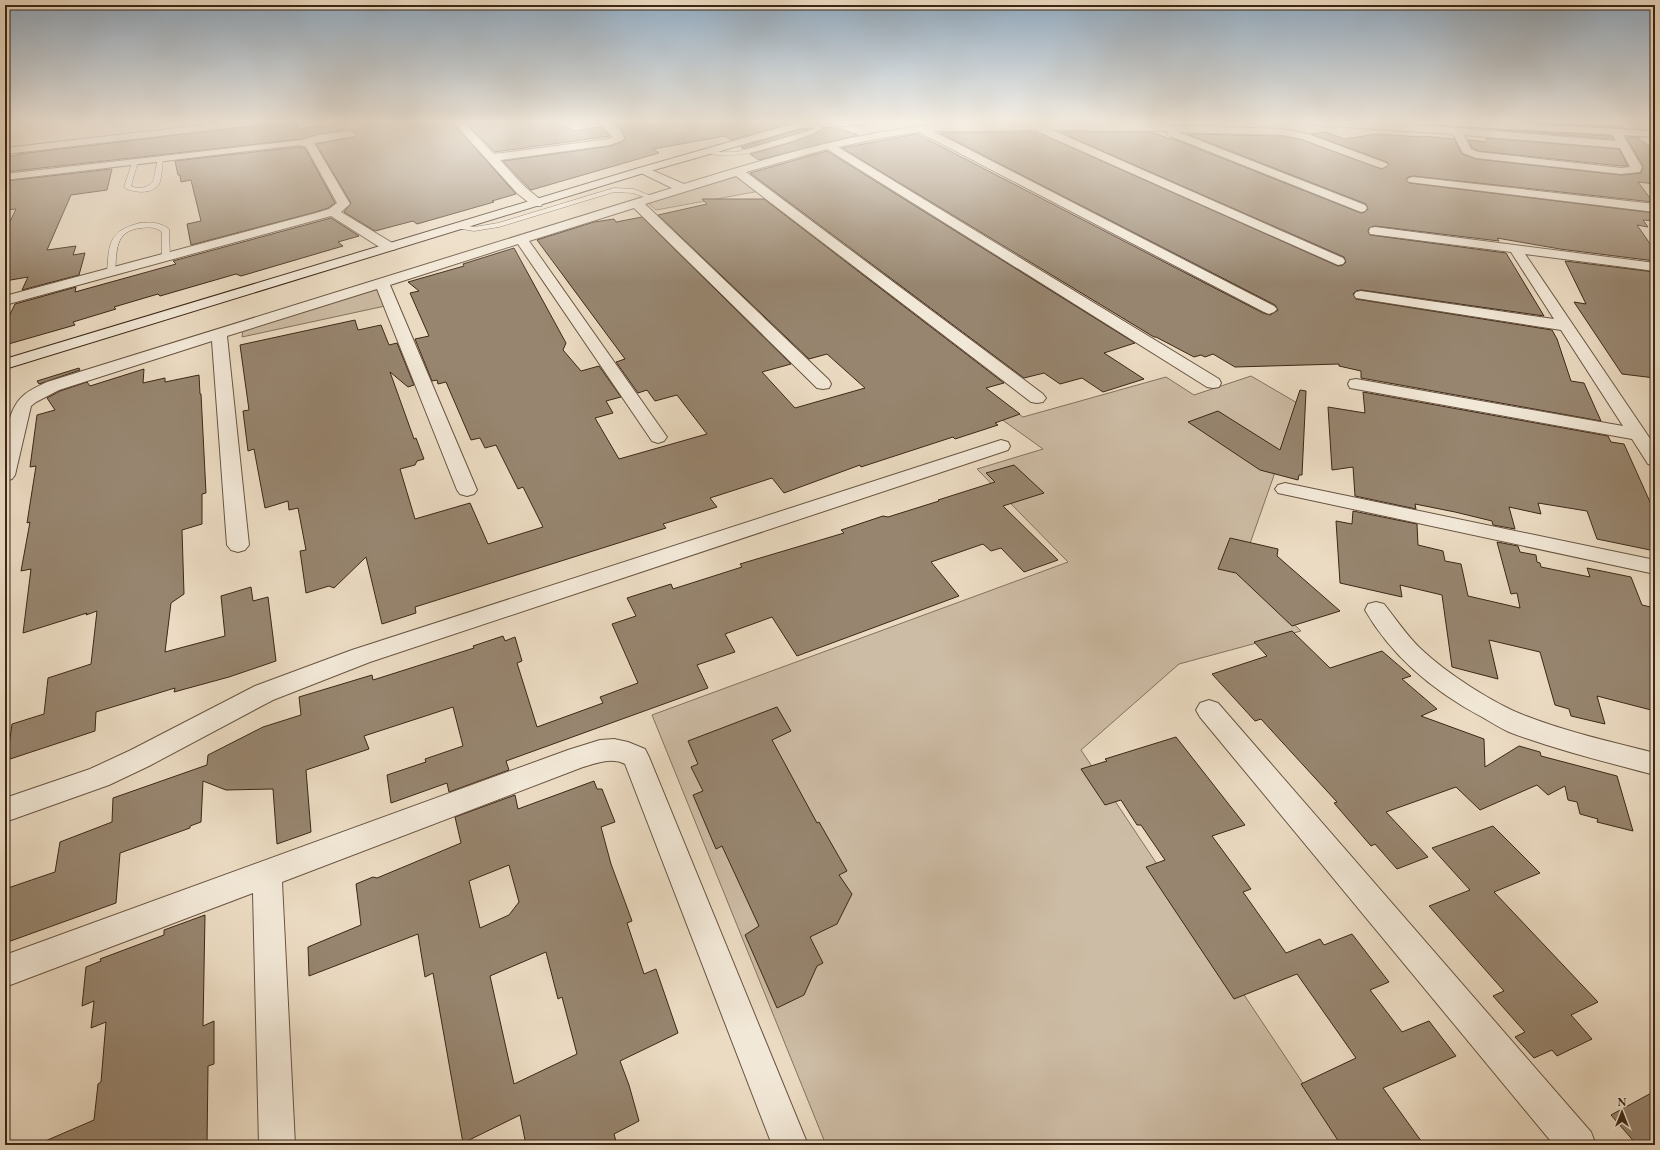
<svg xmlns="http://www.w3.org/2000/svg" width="1660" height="1150" viewBox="0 0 1660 1150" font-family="'EB Garamond',serif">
	<rect width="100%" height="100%" fill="#ebdbc2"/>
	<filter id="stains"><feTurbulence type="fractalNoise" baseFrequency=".005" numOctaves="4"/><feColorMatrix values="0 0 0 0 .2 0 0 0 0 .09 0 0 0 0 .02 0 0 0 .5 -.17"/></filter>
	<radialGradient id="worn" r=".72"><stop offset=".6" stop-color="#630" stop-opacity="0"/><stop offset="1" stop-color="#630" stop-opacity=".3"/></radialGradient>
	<!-- green -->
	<path fill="#cdbca5" stroke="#85725e" d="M734 176H739L760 191 656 210 648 203Z
		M377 288 385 306 242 337 243 330Z
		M1251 376 1299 404 1240 572 1301 631 1179 664 1081 750 1344 1145H826L652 715 1068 562 977 469 1043 449 969 396 989 391 1023 417 1166 377 1194 395Z"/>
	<!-- building -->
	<path fill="#97856f" stroke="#3d2716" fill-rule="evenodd" d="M259 122H297L298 129 353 122H452L516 194 492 201 494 202 417 224 413 221 375 231 344 212 351 203 316 144 355 137 357 134 351 130 318 134 302 139 5 172V157L18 155 19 154 253 126Z
		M465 122H559L574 131 600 127 610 136 495 152Z
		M631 122H785V124L731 140 725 136 653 149 659 153 531 190 503 161 611 146 624 141 625 139 621 130 615 125Z
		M1517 122H1616L1624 128Z
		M827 128H837L858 135 759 160 750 154 793 142 817 133 822 129Z
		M801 129H811L743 149 741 147Z
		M1497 130 1612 136 1613 139Z
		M1037 132 1338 266 1343 265 1346 262 1344 257 1059 132H1152L1170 139 1171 138 1361 213 1365 212 1368 209 1366 204 1187 134 1282 136 1302 140 1382 169 1389 165 1387 162 1311 134 1325 132 1345 139 1376 134 1422 137V136L1454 139 1462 154 1476 159 1621 175 1641 173 1643 166 1626 137 1638 138 1655 150V184L1638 182 1653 202 1413 176 1408 177 1406 180 1409 183 1655 213V221L1643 220 1648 227 1637 225 1655 251V261L1560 249 1497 238 1499 241 1375 226 1369 228 1368 231 1370 235 1506 253 1544 316 1361 290 1356 291 1353 294 1356 299 1552 330 1557 339 1571 381 1584 383 1601 421 1361 378V371L1339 366V364L1235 367 1213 354 1205 357 1201 355 1194 357 1156 337H1154L842 148 917 134 1263 313 1270 315 1278 310 1275 305 940 133Z
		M1486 138 1619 149 1628 166H1621L1478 151 1472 148 1468 140 1486 142Z
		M299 147 305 148 335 203 328 208 316 212 191 245 187 224 201 221 191 180 181 182 180 175H178L175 161Z
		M827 151 1135 343 1104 353 1144 379 1103 392 1082 378 1060 384 1044 373 1024 378 750 173Z
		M112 169 107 190 71 195 47 250 76 246 73 255 85 253 79 275 22 290 28 277 5 281V232L16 209 5 210V181Z
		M702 199H764L1004 383 986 388 1020 414 995 423 998 425 955 439 953 437 861 467 860 465 784 493 772 478 710 498 717 507 663 524 666 528 415 607 416 613 382 624 366 557 334 588 329 586 306 593 300 551 306 550 298 508 289 510 288 501 265 508 254 449 248 451 243 411 249 410 240 345 355 320 358 330 381 325 389 345 397 343 414 385 408 387 390 372 414 439 416 438 424 459 417 461 415 465 400 469 415 519 470 503 488 544 543 527 523 487 518 489 496 445 485 448 480 438 471 440 446 382 438 384 437 380 432 381 415 339 429 336 410 293 419 291 408 282 464 266 463 264 514 248 566 343 563 350 581 371 599 366 621 397 606 401 613 413 595 418 619 459 707 434 677 395 655 401 647 390 638 393 616 362 625 359 537 240 594 222 614 219 616 222 642 217 791 364 762 372 795 408 865 388 827 354 809 359 658 215 707 204Z
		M331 218 359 236 338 242 343 246 241 276 236 274 160 296 158 294 114 307 116 309 73 322 75 325 5 345V325L15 304 76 287 75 292 176 264 173 261Z
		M1565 261 1655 272V378L1622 374 1574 302 1586 304Z
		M79 368 80 370 39 384 37 381Z
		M144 369 143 383 165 378V382L199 375 200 394H201L206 493 202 494V524L182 530 184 594 171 603 165 652 225 636 221 596 251 587 253 601 268 597 276 661 229 677 174 692 175 688 96 712 95 731 7 760 12 724 44 714 48 678 91 664 97 611 86 615 87 613 23 633 31 569 21 571 30 522 27 523 36 466 30 467 37 415 55 410 47 398 60 391 87 382 90 386Z
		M1300 390 1306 391 1302 475H1299L1298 480 1260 470 1188 422 1218 411 1280 450Z
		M1363 392 1608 436 1611 442 1624 444 1655 513V551L1597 539 1587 511 1538 503 1541 514 1509 507 1515 529 1493 525 1492 521 1455 512 1415 504 1416 509 1355 496 1353 467 1332 470 1328 407 1365 413Z
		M1014 465 1044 493 1003 506 1058 560 1024 572 1001 548 991 551 983 544 931 562 959 596 797 656 772 617 725 634 735 652 697 665 708 688 506 761 509 770 449 792 447 783 391 803 387 775 426 762 425 759 463 746 453 707 364 736 369 749 306 770 311 832 277 844 273 789 226 790 203 781 201 822 190 826V828L120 853 116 903 5 943V889L55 872 60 842 112 822 113 798 207 765 208 755 263 727 301 715 299 697 372 675 373 680 474 648 473 646 503 636 505 641 515 637 522 661 517 663 537 727 603 703 600 697 638 683 612 624 636 616 627 598 671 584 673 589 742 567 740 564 844 533 841 530 883 516 888 517 939 501 938 500 995 482 986 473Z
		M1353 511 1417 524 1418 545 1443 551 1445 561 1461 564 1468 596 1520 608 1517 593 1511 594 1497 542 1518 546 1520 552 1536 555 1537 562 1540 563 1541 567 1590 577 1587 568 1631 577 1642 605 1655 608V711L1597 696 1605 724 1571 716 1569 709 1555 705 1540 652 1489 640 1498 679 1452 667 1442 595 1400 585 1402 597 1340 583 1336 521 1352 524Z
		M1230 538 1278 549 1277 556 1340 611 1292 626 1236 573 1218 569Z
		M1292 631 1330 668 1382 651 1411 676 1402 679 1437 709 1421 716 1484 739 1485 767 1519 746 1540 752 1541 756 1617 776 1633 831 1597 822 1598 819 1580 814 1577 802 1568 800 1565 786 1548 795 1537 785 1480 810 1456 787 1386 812 1428 857 1397 869 1375 844 1371 846 1334 803 1337 802 1261 719 1255 721 1212 674 1267 656 1254 642Z
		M777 707 791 731 772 740 817 823 819 822 847 871 839 875 852 894 837 924 810 937 823 963 817 966 804 995 777 1008 745 935 759 926 722 846 716 849 693 795 703 791 691 767 698 764 688 741Z
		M1176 737 1245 825 1212 836 1251 889 1243 892 1286 953 1320 939 1324 945 1352 934 1389 982 1370 990 1402 1032 1429 1021 1456 1056 1383 1088 1424 1145H1341L1301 1084 1356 1058 1297 974 1234 999 1146 867 1165 860 1141 825H1137L1121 800 1105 805 1081 769 1107 761 1105 759Z
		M594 781 597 789H602L615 822 601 827 611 864 632 921 627 923 644 974 656 969 678 1033 620 1061 629 1085 639 1121 614 1134 617 1145H526L520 1115 463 1143 433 973 425 977 418 934 309 976 308 947 361 925 356 884 373 877 377 878 461 843 455 817 515 795 518 809ZM509 865 519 902 509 915 480 928 469 881ZM546 952 558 999 562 997 577 1054 514 1084 490 976Z
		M1493 826 1540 873 1494 892 1598 1002 1571 1015 1592 1039 1557 1056 1552 1050 1534 1058 1515 1037 1525 1032 1493 996 1504 991 1429 906 1470 890 1432 848Z
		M205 915 203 1026 214 1021V1064L208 1066 207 1145H36L94 1120 98 1084 101 1082 106 1022 91 1028 94 1001 82 1006 86 967 101 961 100 959 164 935V930Z
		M1655 1091V1145H1637L1611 1115Z"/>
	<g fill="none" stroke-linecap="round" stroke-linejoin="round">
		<defs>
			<path id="service" d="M818 123 821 125V128L817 132C793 140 727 166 706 151L709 149 721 152H737L813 130 816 124Z
				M158 158 163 159C162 166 162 175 160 182 155 195 134 193 125 188L124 187 133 160 138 161 131 186C139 190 146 188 153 182Z
				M614 188 634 189 656 198 652 200 633 193 614 192 499 227 474 231 456 228 455 226 459 224 474 227 498 223Z
				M140 223C150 222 160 222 169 229L170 257 166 259 162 257V232C156 227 149 227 141 228 114 231 117 251 115 273L114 275H108L107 273C109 244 108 231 140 223Z"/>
			<path id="minor" d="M228 122H258L253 125 5 154V148Z
				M453 122H463L494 154 608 139 613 137 597 122C608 122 621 126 624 138L623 140 610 145 500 160 525 187 541 200 543 203 541 206H533L517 193Z
				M786 122H800L804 125 799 128 787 124Z
				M1310 122H1364L1432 126 1616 141 1611 132 1616 129 1620 130 1642 167 1640 172 1621 174 1476 158 1463 153 1453 134 1315 125ZM1464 135 1620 148 1630 167 1621 168 1478 152 1471 149Z
				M945 124H1127L1282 129 1308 134 1386 163 1388 165 1382 168 1378 167 1302 139 1282 135 1178 132 1365 205 1367 208 1365 211 1361 212 1168 135 1167 133 1168 131 1052 130 1343 258 1345 261 1343 264 1338 265 1039 132 1038 130 933 131 1274 306 1277 309 1274 312 1269 314 1264 312 919 132 876 139 838 147 1219 379 1221 383 1219 387 1213 388 1207 387 827 149 746 172 1043 394 1046 398 1043 402 1037 403 1031 402 736 176 645 204 829 380 831 384 829 388 823 389 817 388 634 208 529 241 667 437 664 441 658 443 652 441 518 244 390 285 477 490 474 494 467 496 460 494 457 490 377 289 227 336 249 545 245 550 238 552 231 550 227 545 212 341 59 390 36 402 31 406 15 475 12 479 5 481C5 456 3 413 23 396 29 390 39 386 47 382L672 188 639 172 637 170 639 168H647L684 184C769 158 855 131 945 124Z
				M351 131 356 134 355 136 314 143 350 204 341 212 394 244 396 247 394 250H384L331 216 5 305V296L316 213 329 209 337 203 306 147 299 145 5 180V174L302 140 318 135Z
				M1413 177 1655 204V212L1409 182 1407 180 1409 178Z
				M1375 227 1655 263V271L1525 254 1655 446V466L1648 464 1632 439 1350 388 1348 384 1350 380 1356 379 1623 426 1561 330 1356 298 1354 295 1356 292 1361 291 1554 319 1511 252 1370 234 1369 231 1370 228Z
				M1001 440 1008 442 1010 446 1008 450 370 662 273 700 149 766 109 785 5 822V798L90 769 131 750 255 686 352 650Z
				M1285 483 1655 560V574L1278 493 1275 489 1278 485Z
				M1376 602 1384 604C1396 619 1407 636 1421 649 1446 673 1494 704 1526 716 1567 732 1612 742 1655 753V775C1606 762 1556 750 1509 732 1500 728 1491 722 1482 717 1435 692 1392 657 1365 610L1368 604Z
				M1209 700 1218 703 1591 1132 1596 1145H1554L1200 717 1196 710 1200 703Z
				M614 739 628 742 645 749 649 757 808 1145H772L625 764C612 757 597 763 583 767L282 882 295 1145H259L253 893 5 987V955L568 750 600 740Z"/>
			<path id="secondary" d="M799 122H869L864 125 801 128 647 172 5 369V359L639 168Z
				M1432 122H1491L1655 131V137L1437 125Z"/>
		</defs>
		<!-- service casing -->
		<use href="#service" stroke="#685441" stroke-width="1"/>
		<!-- minor casing -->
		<use href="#minor" stroke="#685441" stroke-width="2"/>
		<!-- secondary casing -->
		<use href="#secondary" stroke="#3d2716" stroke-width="2"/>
		<!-- service -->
		<use href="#service" fill="#f2e8d7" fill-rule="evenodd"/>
		<!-- minor -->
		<use href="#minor" fill="#f2e8d7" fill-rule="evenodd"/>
		<!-- secondary -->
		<use href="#secondary" fill="#f2e8d7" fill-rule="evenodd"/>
	</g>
	<!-- sky -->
	<linearGradient id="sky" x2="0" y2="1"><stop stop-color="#91abc2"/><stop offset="0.43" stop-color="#f6efe4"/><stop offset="1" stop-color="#f6efe4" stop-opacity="0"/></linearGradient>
	<rect width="1660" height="283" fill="url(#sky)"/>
	<!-- margin -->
	<rect width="1660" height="1150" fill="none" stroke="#ebdbc2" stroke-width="20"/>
	<rect x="6" y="6" width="1648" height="1138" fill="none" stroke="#3d2716" stroke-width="2"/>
	<rect x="10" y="10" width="1640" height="1130" fill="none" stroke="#3d2716"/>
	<!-- north arrow -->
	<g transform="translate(1622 1112)" stroke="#f2e8d7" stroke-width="3" paint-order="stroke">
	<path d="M0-3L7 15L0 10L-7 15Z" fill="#3d2716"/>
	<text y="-6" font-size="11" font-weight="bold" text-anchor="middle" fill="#3d2716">N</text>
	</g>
	<rect width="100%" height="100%" filter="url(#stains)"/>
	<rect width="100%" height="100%" fill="url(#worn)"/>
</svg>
